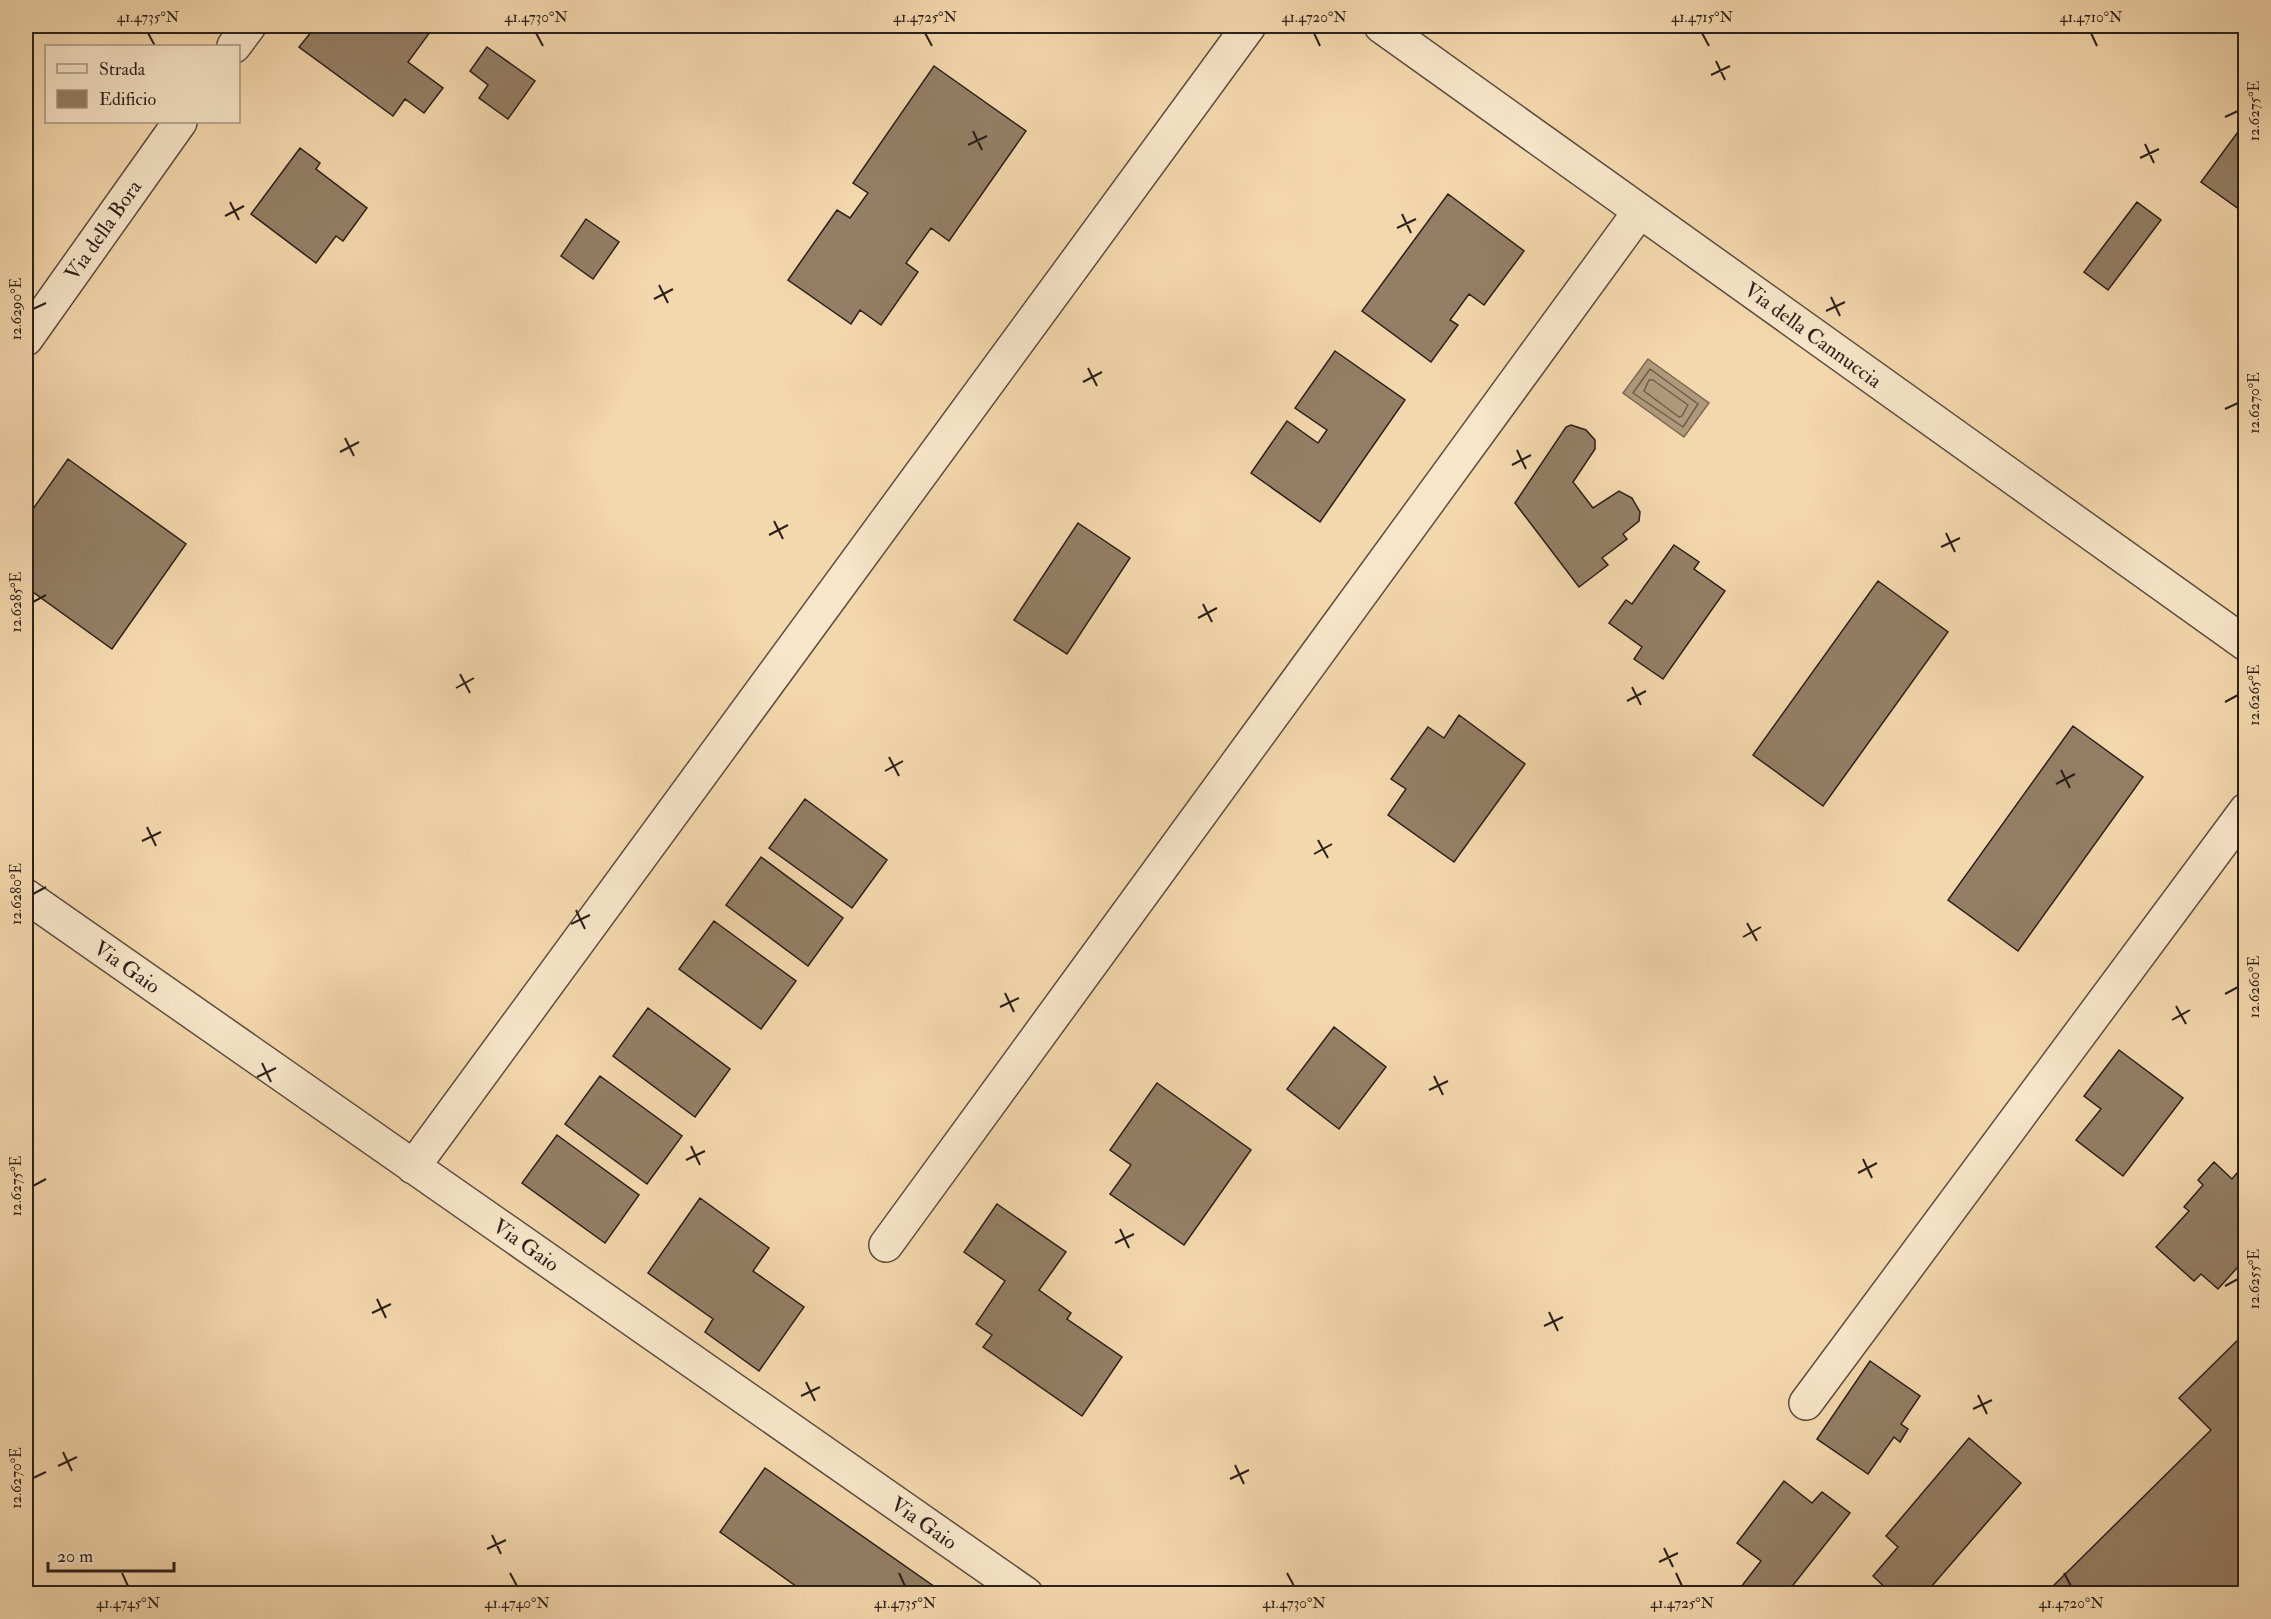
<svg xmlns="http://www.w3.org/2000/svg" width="2271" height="1619" viewBox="0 0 2271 1619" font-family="'IM FELL Double Pica',serif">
	<rect width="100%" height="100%" fill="#f4d8ad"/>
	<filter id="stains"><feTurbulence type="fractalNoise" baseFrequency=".00333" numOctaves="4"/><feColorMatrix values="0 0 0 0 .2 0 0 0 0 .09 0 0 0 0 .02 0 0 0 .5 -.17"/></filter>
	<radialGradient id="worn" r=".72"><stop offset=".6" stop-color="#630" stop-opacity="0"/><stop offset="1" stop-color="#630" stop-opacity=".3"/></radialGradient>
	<!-- water -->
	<path fill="#b0997b" stroke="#7b6854" stroke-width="1.5" d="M1648 359 1709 403 1684 437 1623 393Z"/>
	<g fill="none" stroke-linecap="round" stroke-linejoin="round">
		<!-- shore -->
		<path stroke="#6e5c4a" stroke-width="1.5" d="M1650 369 1698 404 1683 427 1633 393Z
			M1649 380H1653L1688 405 1682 416 1679 417 1644 391Z"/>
	</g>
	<!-- building -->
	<path fill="#947f66" stroke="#2b1f1a" stroke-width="1.5" d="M316 26H430L433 28 408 62 443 88 424 113 405 99 393 116 299 47Z
		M487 47 535 81 508 119 479 98 488 85 470 71Z
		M934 66 1026 131 949 241 931 228 906 263 918 272 881 325 860 310 851 324 788 280 837 210 850 218 868 193 853 183Z
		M2246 121V214L2201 182Z
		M300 148 320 163 316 169 367 208 343 241 336 236 316 263 251 214Z
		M1448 194 1524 251 1484 305 1469 294 1450 320 1458 325 1431 362 1362 311Z
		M2137 202 2161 220 2108 290 2084 272Z
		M586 219 619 242 593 279 561 256Z
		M1335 351 1405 400 1320 522 1251 473 1287 421 1318 443 1327 430 1295 408Z
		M1571 425 1586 430 1595 440V449L1573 482 1593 508 1619 491 1632 498 1640 512 1639 521 1623 534 1627 539 1602 558 1608 565 1579 587 1515 503 1566 427Z
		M68 459 186 544 112 649 26 587V519Z
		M1078 523 1130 558 1067 654 1014 620Z
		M1674 545 1699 562 1694 569 1725 591 1663 679 1634 659 1642 647 1609 623 1626 600 1632 604Z
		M1878 581 1948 632 1823 806 1753 755Z
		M1459 715 1525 764 1454 862 1388 815 1406 789 1391 779 1428 727 1444 738Z
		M2073 726 2143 777 2018 951 1948 900Z
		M805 799 887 860 852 908 769 848Z
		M761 857 843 918 808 966 726 905Z
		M2246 860V874L2238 868Z
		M714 921 796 981 761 1029 679 969Z
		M648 1008 730 1069 695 1117 613 1056Z
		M1334 1027 1386 1067 1339 1129 1287 1089Z
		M2119 1050 2183 1098 2123 1176 2076 1140 2101 1109 2084 1096Z
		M600 1076 682 1136 647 1184 565 1124Z
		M1157 1083 1251 1150 1184 1245 1110 1194 1131 1165 1110 1150Z
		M557 1135 639 1195 605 1243 522 1183Z
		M2214 1162 2232 1179 2237 1173 2246 1181V1258L2218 1289 2201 1274 2194 1281 2156 1247 2189 1211 2184 1207 2203 1185 2198 1180Z
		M700 1198 769 1248 753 1271 804 1307 759 1371 705 1332 713 1319 648 1273Z
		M997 1204 1066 1252 1039 1290 1071 1313 1067 1319 1122 1357 1082 1416 983 1347 992 1335 976 1324 1005 1281 964 1252Z
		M2246 1332V1594H2045L2211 1430 2179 1398Z
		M1870 1361 1920 1396 1901 1424 1908 1429 1900 1442 1894 1437 1868 1474 1817 1439Z
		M1969 1438 2021 1483 1925 1594H1892L1873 1576 1898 1547 1886 1536Z
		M765 1468 945 1594H807L720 1532Z
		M1784 1481 1812 1503 1822 1492 1850 1513 1786 1594H1748L1741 1587 1761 1561 1737 1543Z"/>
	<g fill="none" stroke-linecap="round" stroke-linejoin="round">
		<defs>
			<path id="street" d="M1381 26 2246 644
				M234 46 249 26
				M26 339 180 122
				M26 896 1026 1594
				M413 1167 1249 26
				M886 1245 1640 211
				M1806 1403 2246 810"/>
		</defs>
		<!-- street casing -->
		<use href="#street" stroke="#5d4d3f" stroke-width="36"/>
		<!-- street -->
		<use href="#street" stroke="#f8e6ca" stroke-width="33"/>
	</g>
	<!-- ticks -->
	<path fill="none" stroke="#2b1f1a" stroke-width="2" d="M148 33 155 46M536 33 543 46M925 33 932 46M1314 33 1320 46M1702 33 1709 46M2091 33 2097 46M1716 61 1725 80M1711 75 1730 66M2225 117 2238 111M973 131 982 150M2145 144 2154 163M968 145 987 136M2140 158 2159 149M230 202 239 220M1402 214 1411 233M225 216 244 206M1397 228 1416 219M659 285 668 303M1831 297 1840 316M654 299 673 289M33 309 46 303M1826 311 1845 302M1088 368 1097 386M1083 382 1102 372M2225 409 2238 403M345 438 354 456M1517 450 1526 469M340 452 359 442M1512 465 1531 455M774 521 783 539M1946 533 1955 552M769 535 788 525M1941 547 1960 538M33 602 46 595M1203 604 1212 622M1198 618 1217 608M460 674 470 693M1632 687 1641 705M456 688 474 678M1627 701 1646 691M2225 702 2238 695M889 757 899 776M2061 770 2070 788M885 771 903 761M2056 784 2075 774M147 827 156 846M1318 840 1328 858M142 841 161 832M1314 854 1332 844M33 894 46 887M576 910 585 929M1747 923 1757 941M571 924 590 915M1743 937 1761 927M1005 993 1014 1012M2225 994 2238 987M2176 1006 2186 1024M1000 1007 1019 998M2172 1020 2190 1010M262 1063 271 1082M1434 1076 1443 1095M257 1077 276 1068M1429 1090 1448 1081M691 1146 700 1165M1863 1159 1872 1178M686 1160 705 1151M1858 1173 1877 1163M33 1186 46 1179M1120 1229 1129 1248M1115 1243 1134 1234M2225 1286 2238 1279M377 1299 386 1318M1549 1312 1558 1331M372 1313 391 1304M1544 1326 1563 1317M806 1382 815 1401M1978 1395 1987 1414M801 1396 820 1387M1973 1409 1992 1400M63 1452 72 1471M1235 1465 1244 1484M58 1466 77 1457M33 1478 46 1472M1230 1479 1249 1470M492 1535 501 1554M1664 1548 1673 1567M487 1549 506 1540M1659 1562 1678 1553M122 1573 128 1586M510 1573 517 1586M899 1573 905 1586M1287 1573 1294 1586M1676 1573 1682 1586M2064 1573 2071 1586"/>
	<g text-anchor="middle" stroke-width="4.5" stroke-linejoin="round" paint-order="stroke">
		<!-- street labels -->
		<g font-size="21" fill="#2b1f1a" stroke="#f8e6ca">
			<text transform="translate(103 230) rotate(-55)" y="7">Via della Bora</text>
			<text transform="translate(1813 335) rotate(36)" y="7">Via della Cannuccia</text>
			<text transform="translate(127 967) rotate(35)" y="7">Via Gaio</text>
			<text transform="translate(526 1245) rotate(35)" y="7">Via Gaio</text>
			<text transform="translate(924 1523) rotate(35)" y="7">Via Gaio</text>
		</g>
	</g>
	<!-- margin -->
	<rect width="2271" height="1619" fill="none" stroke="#f4d8ad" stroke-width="66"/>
	<!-- legend -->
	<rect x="45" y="45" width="195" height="78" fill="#f8e6ca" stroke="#a69684" stroke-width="1.5"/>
	<rect x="57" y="64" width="30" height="9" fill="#f8e6ca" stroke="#a69684" stroke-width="1.5"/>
	<text x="99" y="75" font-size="18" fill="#2b1f1a">Strada</text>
	<rect x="57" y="90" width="30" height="18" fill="#947f66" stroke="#a69684" stroke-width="1.5"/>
	<text x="99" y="105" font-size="18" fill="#2b1f1a">Edificio</text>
	<!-- scale -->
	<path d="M48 1562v9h126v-9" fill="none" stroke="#2b1f1a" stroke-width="3"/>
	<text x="57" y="1562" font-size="18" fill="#2b1f1a" stroke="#f8e6ca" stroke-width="4.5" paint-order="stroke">20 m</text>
	<rect x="33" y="33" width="2205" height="1553" fill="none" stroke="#2b1f1a" stroke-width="2"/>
	<g font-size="15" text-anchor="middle" fill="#2b1f1a">
		<text x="148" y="22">41.4735°N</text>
		<text x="536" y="22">41.4730°N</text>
		<text x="925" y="22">41.4725°N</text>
		<text x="1314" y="22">41.4720°N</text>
		<text x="1702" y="22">41.4715°N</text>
		<text x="2091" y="22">41.4710°N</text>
		<text transform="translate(2254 111) rotate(-90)" y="5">12.6275°E</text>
		<text transform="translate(16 309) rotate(-90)" y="5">12.6290°E</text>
		<text transform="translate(2254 403) rotate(-90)" y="5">12.6270°E</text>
		<text transform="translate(16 602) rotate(-90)" y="5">12.6285°E</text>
		<text transform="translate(2254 695) rotate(-90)" y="5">12.6265°E</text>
		<text transform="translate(16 894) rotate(-90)" y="5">12.6280°E</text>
		<text transform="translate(2254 987) rotate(-90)" y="5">12.6260°E</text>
		<text transform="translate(16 1186) rotate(-90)" y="5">12.6275°E</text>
		<text transform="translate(2254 1279) rotate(-90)" y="5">12.6255°E</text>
		<text transform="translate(16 1478) rotate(-90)" y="5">12.6270°E</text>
		<text x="128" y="1608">41.4745°N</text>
		<text x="517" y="1608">41.4740°N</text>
		<text x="905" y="1608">41.4735°N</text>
		<text x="1294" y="1608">41.4730°N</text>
		<text x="1682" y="1608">41.4725°N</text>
		<text x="2071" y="1608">41.4720°N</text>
	</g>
	<rect width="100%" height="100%" filter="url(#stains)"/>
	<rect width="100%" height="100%" fill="url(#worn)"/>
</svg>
